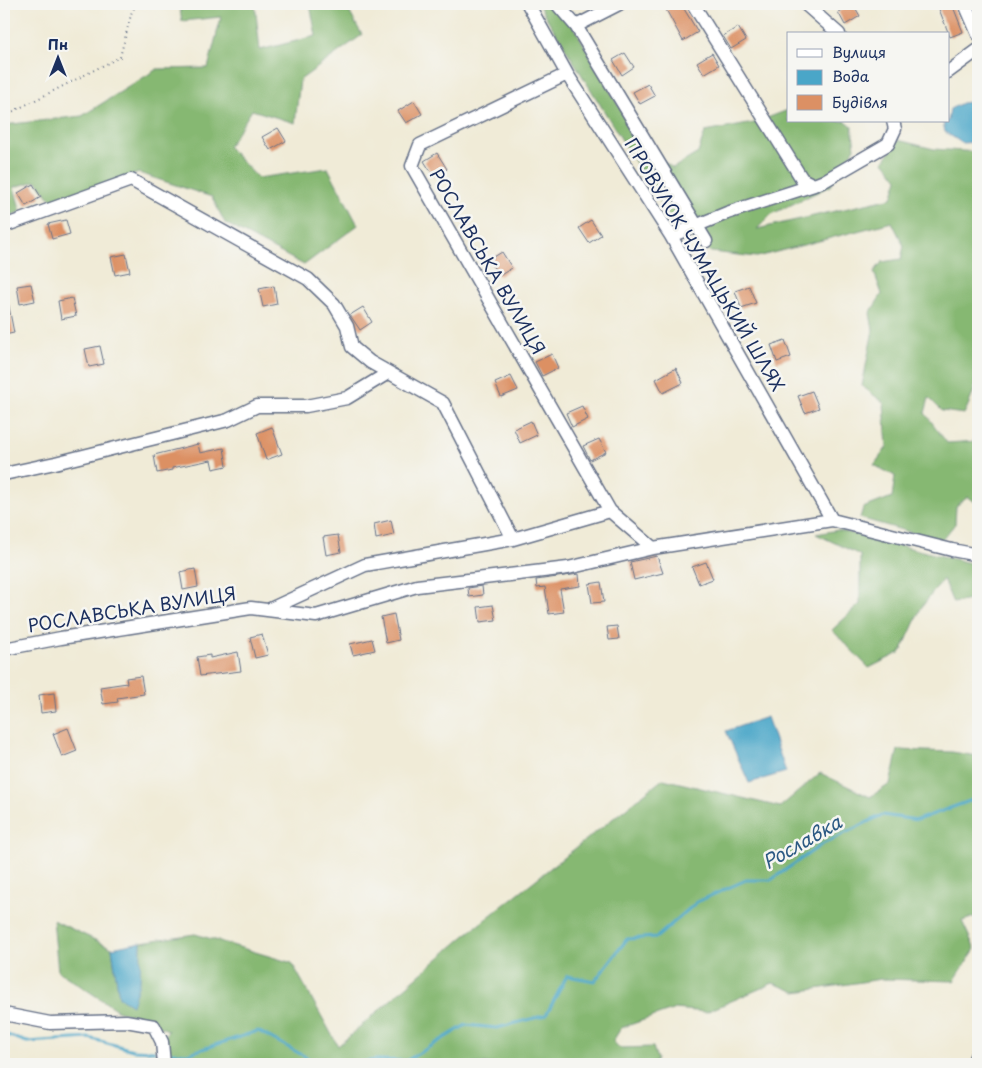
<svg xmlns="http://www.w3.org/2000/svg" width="982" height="1068" viewBox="0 0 982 1068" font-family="'Playpen Sans',sans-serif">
	<rect width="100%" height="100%" fill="#f6f6f2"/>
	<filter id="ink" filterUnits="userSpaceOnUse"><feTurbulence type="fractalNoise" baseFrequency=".02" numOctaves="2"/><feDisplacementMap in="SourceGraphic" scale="10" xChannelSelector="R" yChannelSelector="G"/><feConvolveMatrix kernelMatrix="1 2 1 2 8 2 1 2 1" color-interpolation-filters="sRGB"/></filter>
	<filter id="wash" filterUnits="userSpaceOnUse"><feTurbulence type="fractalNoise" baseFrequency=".0096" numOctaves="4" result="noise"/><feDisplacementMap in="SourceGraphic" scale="20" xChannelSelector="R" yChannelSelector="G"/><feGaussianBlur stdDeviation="1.12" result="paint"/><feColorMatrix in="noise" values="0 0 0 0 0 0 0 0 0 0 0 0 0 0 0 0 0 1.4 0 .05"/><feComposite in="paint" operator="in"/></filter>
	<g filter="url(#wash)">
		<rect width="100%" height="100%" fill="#f0ebd7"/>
		<!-- forest -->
		<path fill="#86b872" stroke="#507468" d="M179 4H255L260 50 316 36 310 4H345L362 35 300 80 295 123 252 110 228 147 258 178 328 168 358 225 304 265 225 223 212 197 139 173 52 201 37 181 14 187 21 212 4 217V125L82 116 157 69 208 68 221 17 182 21Z
			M538 4H561L643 149 673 168 698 153 705 132 754 123 788 110V121H846L852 126 855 148 830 186 772 214 757 229 892 198 898 179 884 161 898 140 934 149 978 152V338L974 345C981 371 976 390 964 414L942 411 929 398 925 413 947 443 978 441V504L968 497 956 506 955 524 941 541 860 518 863 508 892 497 895 476 874 465 887 447 884 403 862 386 873 330 870 313 882 294 874 272 882 262 901 259 904 246 892 222 757 257 711 252 675 226Z
			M838 530 978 565 971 600 953 603 943 579 921 608 901 652 869 668 832 630 860 604V555L816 534Z
			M898 750 952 752 978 756V916L962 921 975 949 954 981 881 979 796 992 773 983 706 1012 675 1009 621 1028 613 1041 619 1048 653 1047 657 1059 654 1064H151L168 1030 117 1010 58 971 53 920 112 948 119 996 140 980 141 942 195 934 292 963 338 1046 463 937 663 779 780 807 820 773 870 797 890 784Z"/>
		<!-- water -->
		<path fill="#4aa6c8" stroke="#326a93" d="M978 101V142L962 143 945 132 943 121H948L950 109 962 103Z
			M767 717 786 772 749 783 726 731Z
			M141 942 140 980 132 1005 119 997 112 948Z"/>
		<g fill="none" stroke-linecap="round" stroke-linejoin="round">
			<!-- stream -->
			<path stroke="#4aa6c8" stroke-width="3" d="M4 1034 27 1042 89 1038 133 1050 154 1051
				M172 1053 187 1054 258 1031 319 1064
				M347 1064 377 1060 406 1061 466 1025 497 1028 546 1015 567 976 595 981 627 939 657 937 697 902 746 880H771L821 845 882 815 917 820 978 798"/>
		</g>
		<g id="blocks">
			<!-- building -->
			<path fill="#dc9064" d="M663 4H681L698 32 683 41Z
				M853 4 860 16 845 25 838 12Z
				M937 4H952L963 32 950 37Z
				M738 27 746 40 731 49 723 36Z
				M625 53 634 67 622 75 613 60Z
				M712 53 719 65 704 74 697 62Z
				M648 84 655 96 640 104 633 92Z
				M414 101 422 114 406 123 398 111Z
				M278 128 286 141 270 150 262 137Z
				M437 153 447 169 434 177 424 161Z
				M33 184 41 197 26 206 18 193Z
				M66 220 70 234 52 239 48 224Z
				M591 220 601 235 589 243 579 228Z
				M502 252 512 268 499 276 489 260Z
				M126 254 130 272 115 275 111 257Z
				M31 284 35 301 20 304 17 286Z
				M274 286 277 304 263 307 259 289Z
				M749 286 756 303 741 308 735 291Z
				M72 298 76 316 61 319 58 301Z
				M8 302 14 333 4 335V303Z
				M363 307 372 322 360 330 350 315Z
				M785 340 791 357 777 362 771 345Z
				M100 346 104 364 89 367 85 349Z
				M552 354 558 368 542 376 535 362Z
				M676 368 683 383 663 393 656 379Z
				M511 376 518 390 501 397 495 383Z
				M812 391 819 408 805 413 798 396Z
				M582 406 588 419 572 427 566 413Z
				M531 421 537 435 520 443 514 429Z
				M272 427 282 454 266 460 257 433Z
				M599 439 606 452 590 460 583 446Z
				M198 444 200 453 224 448 227 466 213 469 211 460 172 468V470L157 473 154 455Z
				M391 520 394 535 376 539 374 524Z
				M338 535 341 552 326 555 323 537Z
				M657 556 663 573 634 580 630 562Z
				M706 562 713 579 699 584 692 567Z
				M195 569 198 587 183 590 180 572Z
				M579 574 580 586 560 589 564 612 549 614 545 587 537 588 536 580Z
				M601 582 604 602 592 603 589 584Z
				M482 586 483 595 469 597 468 588Z
				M493 605 496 620 480 622 478 607Z
				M394 614 399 640 386 643 381 617Z
				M617 626 619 639 609 640 607 627Z
				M262 634 268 655 255 658 250 637Z
				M372 639 375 650 353 655 350 644Z
				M238 652 241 671 200 676 197 657 210 655V658Z
				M141 676 144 694 117 698 118 702 103 704 100 687 127 683 126 678Z
				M54 693 56 711 41 713 39 695Z
				M68 728 77 751 62 757 53 734Z"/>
		</g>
	</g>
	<g filter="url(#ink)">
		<use href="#blocks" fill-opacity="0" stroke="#667188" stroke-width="1"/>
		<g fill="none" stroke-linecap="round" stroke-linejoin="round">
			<defs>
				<path id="street" d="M528 4 567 74 671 236 832 520
					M557 4 576 26 619 4
					M693 4 802 179 814 185 824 181 888 144 895 129 893 121
					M805 4 839 34
					M965 4 978 34
					M576 26 706 241
					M948 72 978 50
					M567 74 420 145 412 166 610 511 653 548
					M4 226 131 180 308 279 334 304 347 326 352 347 370 362 443 403 513 539
					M671 236 727 213 814 185
					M4 474 55 463 228 420 257 406H306L347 398 388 373
					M268 610 365 565 513 539 610 511
					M4 649 61 638 251 608 316 616 417 586 568 568 653 548 832 520 952 550 978 555
					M4 1014 50 1023 126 1021 154 1026 162 1042 164 1064
					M973 1064 978 1052"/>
			</defs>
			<!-- street casing -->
			<use href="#street" stroke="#667188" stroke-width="15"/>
			<!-- path -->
			<path stroke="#667188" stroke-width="2" stroke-dasharray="1 4" stroke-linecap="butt" d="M4 116 120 57 132 11 137 4"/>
			<!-- street -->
			<use href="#street" stroke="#fff" stroke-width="12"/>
		</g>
	</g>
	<g text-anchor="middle" stroke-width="5" stroke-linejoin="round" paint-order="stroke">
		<!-- street labels -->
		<g font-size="18" fill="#1b2f5e" stroke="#f6f6f2">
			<text transform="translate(487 262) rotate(60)" y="6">РОСЛАВСЬКА ВУЛИЦЯ</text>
			<text transform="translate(704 265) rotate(59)" y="6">ПРОВУЛОК ЧУМАЦЬКИЙ ШЛЯХ</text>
			<text transform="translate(132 610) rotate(-9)" y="6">РОСЛАВСЬКА ВУЛИЦЯ</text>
		</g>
		<!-- water labels -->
		<g font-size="19" font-style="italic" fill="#2b5983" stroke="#f6f6f2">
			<text transform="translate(802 842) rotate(-30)" y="7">Рославка</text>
		</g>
	</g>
	<!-- margin -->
	<rect width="982" height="1068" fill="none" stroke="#f6f6f2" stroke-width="20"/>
	<!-- legend -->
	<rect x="787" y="32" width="162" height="90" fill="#f6f6f2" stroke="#9ea6b7"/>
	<rect x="797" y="49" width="25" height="8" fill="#ffffff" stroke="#9ea6b7"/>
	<text x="832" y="58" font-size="15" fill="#1b2f5e">Вулиця</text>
	<rect x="797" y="70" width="25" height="15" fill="#4aa6c8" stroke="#9ea6b7"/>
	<text x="832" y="82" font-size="15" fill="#1b2f5e">Вода</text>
	<rect x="797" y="95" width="25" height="15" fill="#dc9064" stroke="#9ea6b7"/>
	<text x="832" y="108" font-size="15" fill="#1b2f5e">Будівля</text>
	<!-- north arrow -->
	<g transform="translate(58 58)" stroke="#f6f6f2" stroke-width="4" paint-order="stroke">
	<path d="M0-4L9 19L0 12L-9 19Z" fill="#1b2f5e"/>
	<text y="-8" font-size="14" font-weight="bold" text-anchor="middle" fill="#1b2f5e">Пн</text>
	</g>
</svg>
